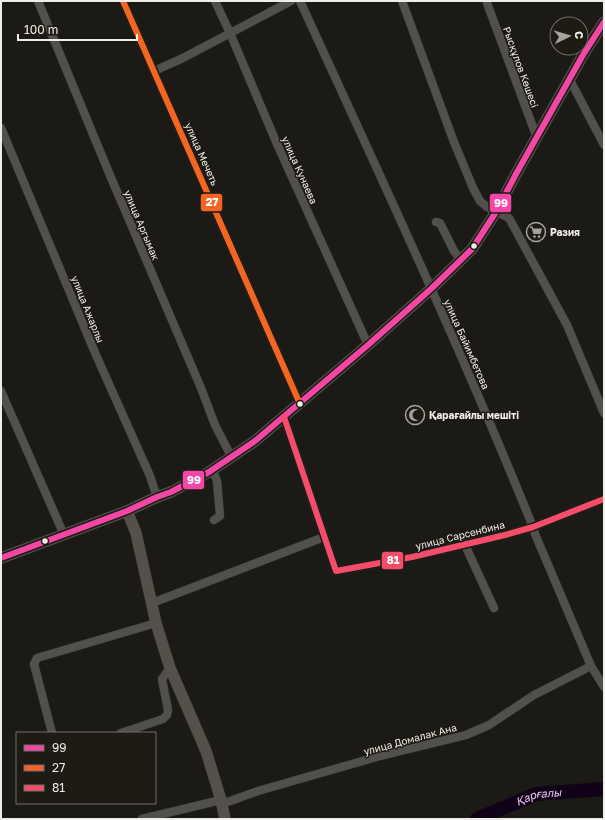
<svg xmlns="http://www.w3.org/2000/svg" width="605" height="820" viewBox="0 0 605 820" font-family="'Golos Text',sans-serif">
	<rect width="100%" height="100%" fill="#1b1a16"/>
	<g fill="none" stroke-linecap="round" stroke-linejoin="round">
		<!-- river -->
		<path stroke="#110218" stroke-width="14" id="s1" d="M477 819 536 794 604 789"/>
		<defs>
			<path id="street" d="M38 1 109 173 201 388 215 425 231 456
				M123 1 300 404
				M215 1 230 33 277 144 368 345
				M300 1C380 175 461 349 533 527L535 534 591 666 604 687
				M402 1 454 142 473 188 480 201 487 207 509 218 567 325 604 413
				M487 3 537 138
				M154 71 183 58 291 1
				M570 80 604 145
				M1 128 96 355 150 476 157 497
				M436 222 440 223 454 251 461 260
				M1 391 64 535
				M284 417 336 571 412 557 505 535 533 527 604 499
				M212 469 217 481 220 516 214 520
				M465 545 494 608
				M152 603 324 537
				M52 733 34 664 37 658 156 623
				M121 733 163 719 167 715 168 710 162 679 170 668
				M222 804 258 791 380 756 466 735 489 725 534 695 591 666
				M142 819 221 800"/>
			<path id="secondary" d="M127 511 136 533 156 623 170 668 206 751 221 800 225 819
				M1 558 127 511 157 497 171 492 209 472 255 441 368 345 432 288 472 249 496 212 516 174 583 55 604 22"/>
		</defs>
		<!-- street casing -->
		<use href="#street" stroke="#373634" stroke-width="9"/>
		<!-- secondary casing -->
		<use href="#secondary" stroke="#373634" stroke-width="12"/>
		<!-- street -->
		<use href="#street" stroke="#51504d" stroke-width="8"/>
		<!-- secondary -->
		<use href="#secondary" stroke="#53514a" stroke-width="11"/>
		<defs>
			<path id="bus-1" d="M1 558 127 511 157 497 171 492 209 472 255 441 368 345 432 288 472 249 496 212 516 174 583 55 604 22"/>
			<path id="bus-2" d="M123 1 300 404"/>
			<path id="bus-3" d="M284 417 336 571 412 557 505 535 533 527 604 499"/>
		</defs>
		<!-- bus-1 casing -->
		<use href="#bus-1" stroke="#1d1b14" stroke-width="9"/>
		<!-- bus-2 casing -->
		<use href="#bus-2" stroke="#1d1b14" stroke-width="9"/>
		<!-- bus-3 casing -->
		<use href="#bus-3" stroke="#1d1b14" stroke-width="9"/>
		<!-- bus-1 -->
		<use href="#bus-1" stroke="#f346a5" stroke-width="6"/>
		<!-- bus-2 -->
		<use href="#bus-2" stroke="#f26522" stroke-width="6"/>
		<!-- bus-3 -->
		<use href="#bus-3" stroke="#f44d6c" stroke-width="6"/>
	</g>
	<!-- icons -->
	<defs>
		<symbol id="supermarket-ring" viewBox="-11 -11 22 22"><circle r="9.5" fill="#1d1b14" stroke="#a4a39e" stroke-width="1.5"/><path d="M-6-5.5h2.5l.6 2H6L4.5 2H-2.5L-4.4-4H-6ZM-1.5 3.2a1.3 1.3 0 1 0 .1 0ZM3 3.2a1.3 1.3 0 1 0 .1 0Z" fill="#a4a39e"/></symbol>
		<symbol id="mosque-ring" viewBox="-11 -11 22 22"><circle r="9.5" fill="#1d1b14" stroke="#a4a39e" stroke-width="1.5"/><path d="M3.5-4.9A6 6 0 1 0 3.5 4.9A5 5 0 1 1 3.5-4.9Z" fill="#a4a39e"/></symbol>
	</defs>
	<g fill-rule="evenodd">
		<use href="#supermarket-ring" x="525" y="221" width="22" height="22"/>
		<use href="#mosque-ring" x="404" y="404" width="22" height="22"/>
	</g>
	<!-- markers -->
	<g fill="#eeede8" stroke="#1d1b14" stroke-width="1.5">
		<circle cx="474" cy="246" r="3.5"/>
		<circle cx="300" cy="404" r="3.5"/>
		<circle cx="45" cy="541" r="3.5"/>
	</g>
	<g text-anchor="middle" stroke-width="3" stroke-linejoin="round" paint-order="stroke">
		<!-- street labels -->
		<g font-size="10" fill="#eeede8" stroke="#1d1b14">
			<text transform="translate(521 67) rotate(70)" y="4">Рысқұлов Көшесі</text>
			<text transform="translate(202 154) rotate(66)" y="4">улица Мечеть</text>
			<text transform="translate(300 170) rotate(66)" y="4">улица Кунаева</text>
			<text transform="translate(142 225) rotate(67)" y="4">улица Аргымак</text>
			<text transform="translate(88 309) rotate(68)" y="4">улица Ажарлы</text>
			<text transform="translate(467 344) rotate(66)" y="4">улица Байимбетова</text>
			<text transform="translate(460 535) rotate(-14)" y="4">улица Сарсенбина</text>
			<text transform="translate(410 739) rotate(-15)" y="4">улица Домалак Ана</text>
		</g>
		<!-- poi labels -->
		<g font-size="10" font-weight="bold" fill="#eeede8" stroke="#1d1b14" text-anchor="start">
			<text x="550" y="236">Разия</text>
			<text x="429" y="419">Қарағайлы мешіті</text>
		</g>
		<!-- water labels -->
		<g font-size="11" font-style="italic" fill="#e9c9f7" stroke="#1d1b14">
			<text dy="4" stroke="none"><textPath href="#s1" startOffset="66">Қарғалы</textPath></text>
		</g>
	</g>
	<g stroke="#1d1b14" stroke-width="1.5">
		<rect x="200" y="193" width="23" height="19" rx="4" fill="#f26522"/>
		<rect x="489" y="193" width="23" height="20" rx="4" fill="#f346a5"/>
		<rect x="182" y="470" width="23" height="20" rx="4" fill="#f346a5"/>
		<rect x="381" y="551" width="23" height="19" rx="4" fill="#f44d6c"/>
	</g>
	<g font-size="11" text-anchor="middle" font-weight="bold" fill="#fff">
		<text x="212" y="206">27</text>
		<text x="501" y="207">99</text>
		<text x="194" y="484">99</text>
		<text x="393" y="564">81</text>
	</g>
	<!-- border -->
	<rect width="605" height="820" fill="none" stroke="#eeede8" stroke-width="4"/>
	<!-- legend -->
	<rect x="16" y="732" width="140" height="72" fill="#1d1b14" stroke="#716f69"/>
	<rect x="24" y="745" width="20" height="6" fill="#f346a5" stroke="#716f69"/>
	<text x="52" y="752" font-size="12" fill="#eeede8">99</text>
	<rect x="24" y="765" width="20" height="6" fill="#f26522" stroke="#716f69"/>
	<text x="52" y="772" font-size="12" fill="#eeede8">27</text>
	<rect x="24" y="785" width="20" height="6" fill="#f44d6c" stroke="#716f69"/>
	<text x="52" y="792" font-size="12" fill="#eeede8">81</text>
	<!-- north arrow -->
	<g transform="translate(569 36) rotate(85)"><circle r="19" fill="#1d1b14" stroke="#716f69"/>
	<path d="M0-3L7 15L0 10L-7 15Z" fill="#a4a39e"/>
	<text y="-6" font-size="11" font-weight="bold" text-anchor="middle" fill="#eeede8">С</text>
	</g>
	<!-- scale -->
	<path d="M18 34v6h119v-6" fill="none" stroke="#eeede8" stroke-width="2"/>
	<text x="24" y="34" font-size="12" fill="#eeede8" stroke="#1d1b14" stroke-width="3" paint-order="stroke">100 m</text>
</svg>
